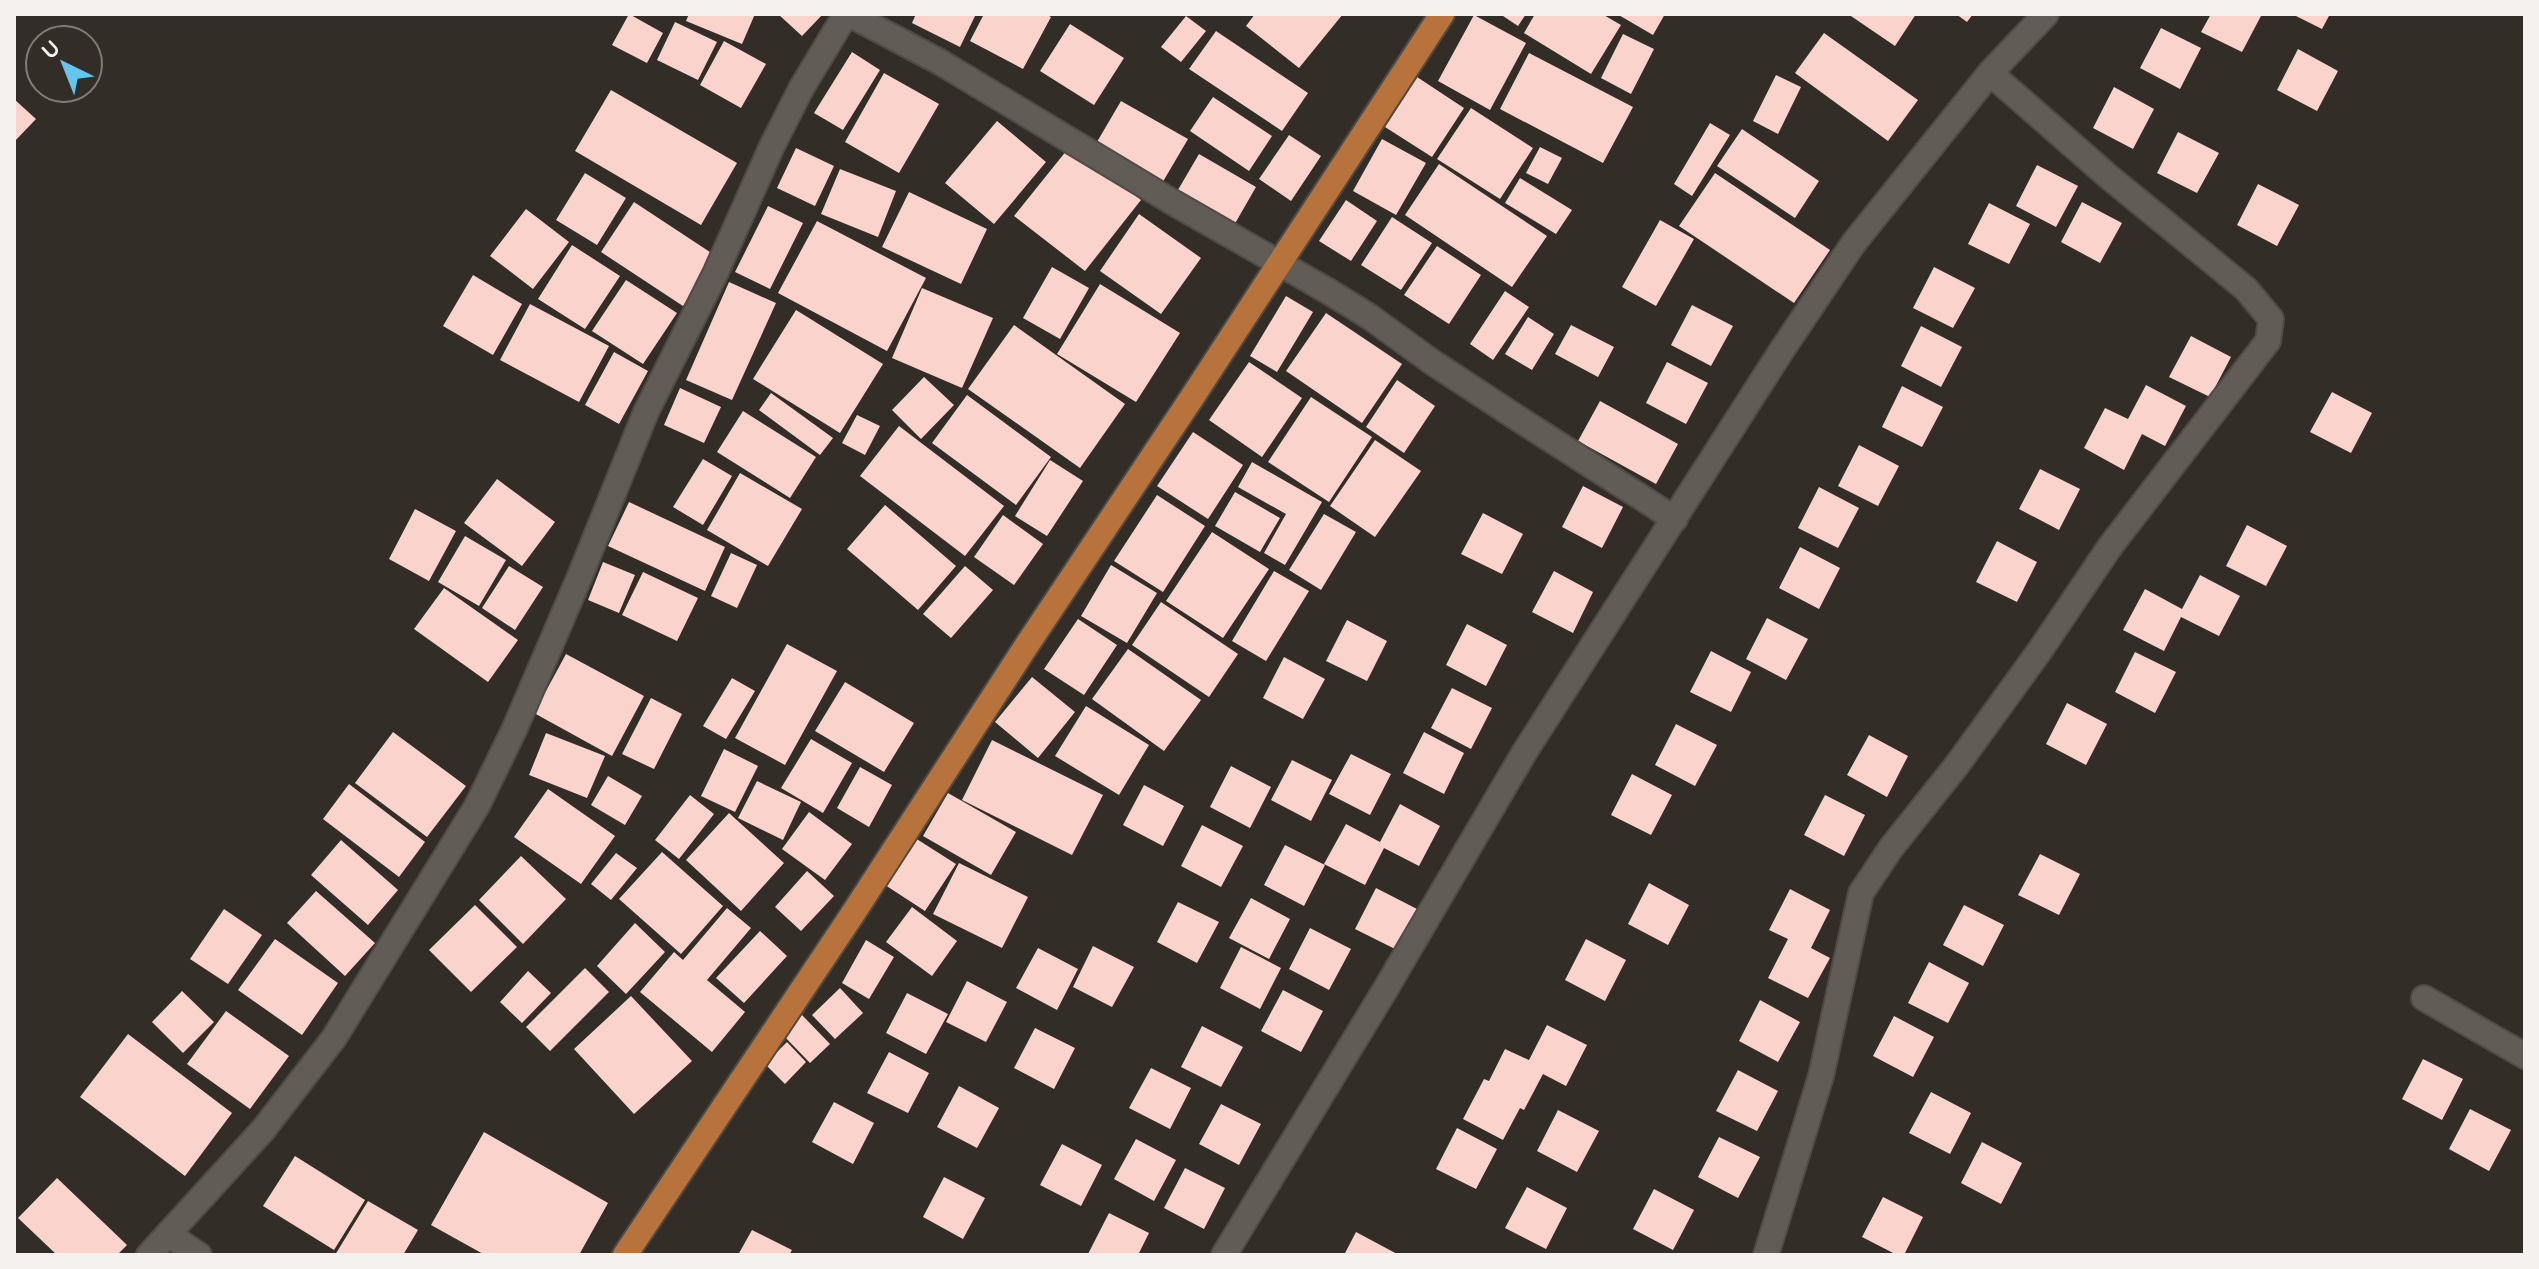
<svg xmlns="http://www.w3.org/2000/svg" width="2539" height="1269" viewBox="0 0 2539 1269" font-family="Quicksand,sans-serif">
	<rect width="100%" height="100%" fill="#332d28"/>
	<!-- building -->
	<path fill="#fad3cc" d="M629 14 663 33 647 63 612 45Z
		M689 14H755L742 44 686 21Z
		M778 14H823L802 36Z
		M916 14H976L960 47 912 23Z
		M984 14H1045L1051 17 1023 69 970 41Z
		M1255 14H1343L1299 68 1246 26Z
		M1500 14H1526L1518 26Z
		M1535 14H1602L1621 25 1591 74 1524 33Z
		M1617 14H1665L1653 35Z
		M1848 14H1916L1895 46Z
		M1956 14H1973L1967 22Z
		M2211 14H2262L2242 52 2201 32Z
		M2292 14H2330L2322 29Z
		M1474 15 1526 43 1490 110 1438 81Z
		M1186 16 1206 31 1181 62 1161 47Z
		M675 22 717 42 698 80 657 60Z
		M1070 24 1124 58 1094 105 1040 71Z
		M2161 28 2201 48 2180 89 2140 68Z
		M1216 31 1308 93 1282 131 1189 69Z
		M1824 33 1918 100 1888 141 1795 73Z
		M1623 34 1654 49 1631 94 1601 78Z
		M724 41 766 64 741 108 700 85Z
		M2298 49 2338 71 2317 111 2277 90Z
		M852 52 880 70 843 130 814 113Z
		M1529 53 1633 107 1603 163 1500 109Z
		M884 73 939 104 899 173 845 142Z
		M1776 75 1801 87 1778 134 1753 121Z
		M1417 77 1464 108 1432 157 1385 127Z
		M2114 87 2154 109 2133 149 2093 128Z
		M611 90 737 163 701 225 575 151Z
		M1213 97 1272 136 1249 171 1190 131Z
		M14 99 36 119 14 142Z
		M1121 101 1188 139 1161 185 1094 147Z
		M1471 108 1533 148 1500 199 1437 159Z
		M997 121 1046 162 994 224 945 183Z
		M1710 123 1730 135 1692 196 1674 184Z
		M1742 129 1819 181 1795 218 1717 166Z
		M2178 132 2219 153 2197 193 2157 173Z
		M1289 135 1321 156 1291 201 1259 179Z
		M1382 139 1426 163 1396 215 1353 191Z
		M1071 145 1141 200 1085 271 1014 216Z
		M1540 147 1562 158 1548 184 1526 173Z
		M796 148 834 166 815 206 777 188Z
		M1199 154 1256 187 1233 227 1175 195Z
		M1439 164 1547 236 1512 287 1405 215Z
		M2037 165 2078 186 2056 227 2016 206Z
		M840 169 896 191 878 237 821 214Z
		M585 173 626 198 597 245 556 220Z
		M1715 173 1830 250 1794 303 1679 226Z
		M1520 178 1572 210 1556 234 1505 203Z
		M2258 184 2299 205 2277 246 2237 225Z
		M909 192 987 229 961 284 882 247Z
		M1346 200 1377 221 1351 261 1319 241Z
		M634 202 716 256 683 306 601 252Z
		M2082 202 2122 223 2100 263 2061 242Z
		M1989 203 2030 224 2009 264 1968 244Z
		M768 206 803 223 770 289 735 272Z
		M526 209 569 242 533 289 490 256Z
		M1139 214 1201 258 1161 314 1100 271Z
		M1392 217 1432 243 1401 290 1361 265Z
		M1660 220 1694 239 1656 306 1622 287Z
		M817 221 926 278 887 351 778 293Z
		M572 245 620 276 585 329 538 299Z
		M1437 246 1481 275 1449 324 1404 295Z
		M1052 267 1089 288 1060 339 1023 318Z
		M1934 267 1975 288 1953 328 1913 308Z
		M473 275 522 304 493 355 443 326Z
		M626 280 677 313 643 364 592 331Z
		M729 282 776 303 732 400 686 380Z
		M1100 284 1180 333 1136 402 1057 354Z
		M922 288 993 318 962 388 892 358Z
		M1505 291 1529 307 1493 360 1470 344Z
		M1286 296 1313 312 1277 372 1250 356Z
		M530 304 609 346 579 402 500 360Z
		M1692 305 1733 326 1711 366 1671 345Z
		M796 310 883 364 840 433 753 379Z
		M1326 313 1402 364 1362 423 1286 371Z
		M1528 317 1554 334 1532 370 1505 354Z
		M1014 325 1125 404 1080 468 968 389Z
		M1571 325 1614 347 1598 377 1555 354Z
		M1921 326 1962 347 1941 387 1901 366Z
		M2191 336 2231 357 2210 397 2169 377Z
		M614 352 648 371 619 424 585 405Z
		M1249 362 1302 398 1262 457 1209 420Z
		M1667 362 1708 383 1686 424 1646 403Z
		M924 377 954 405 921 439 892 410Z
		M1397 380 1435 406 1404 453 1366 427Z
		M2146 385 2186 406 2165 446 2142 434 2124 470 2084 448 2105 408 2128 419Z
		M1902 386 1943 407 1922 447 1882 427Z
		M680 388 721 407 704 443 664 425Z
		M2332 392 2372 413 2351 453 2310 432Z
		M771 393 833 438 820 455 759 410Z
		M967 395 1051 457 1016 505 932 443Z
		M1311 397 1372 437 1329 502 1268 462Z
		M1600 401 1678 444 1656 484 1578 441Z
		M743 411 816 457 790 498 717 452Z
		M857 415 880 426 865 455 842 443Z
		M899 426 1004 506 965 556 860 476Z
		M1193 432 1243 465 1208 519 1157 486Z
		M1375 440 1421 471 1375 537 1330 506Z
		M1859 445 1899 466 1878 506 1838 486Z
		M703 459 732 476 703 525 673 507Z
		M1050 460 1083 481 1047 536 1015 516Z
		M1252 462 1322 502 1285 565 1264 553 1286 514 1238 487Z
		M2040 469 2080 489 2059 530 2019 509Z
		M740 473 802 509 768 566 707 530Z
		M497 479 555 522 522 566 464 523Z
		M1583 486 1623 507 1602 548 1562 527Z
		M1819 487 1859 508 1838 548 1798 528Z
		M1235 492 1280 518 1260 552 1215 526Z
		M1157 495 1205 526 1163 592 1114 561Z
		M629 502 725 547 705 591 608 546Z
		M885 505 956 566 918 610 847 549Z
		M415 509 456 531 429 581 389 559Z
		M1483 513 1523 534 1502 574 1461 554Z
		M1324 514 1356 532 1321 590 1289 570Z
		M1003 515 1043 544 1014 585 974 557Z
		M2247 525 2287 546 2266 586 2226 566Z
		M1212 532 1269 569 1223 638 1166 601Z
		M465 536 506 560 479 606 438 582Z
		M1997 541 2037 562 2017 602 1976 582Z
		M1800 547 1840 568 1819 609 1779 588Z
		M731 553 757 565 737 608 711 596Z
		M603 562 635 575 619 613 588 600Z
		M1111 565 1157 593 1127 643 1081 616Z
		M509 566 543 587 515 630 482 608Z
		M965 566 993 590 951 638 923 614Z
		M1274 571 1309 591 1266 661 1232 641Z
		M1554 571 1593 592 1573 633 1532 612Z
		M643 572 698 598 677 641 622 615Z
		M2200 575 2240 596 2219 636 2181 617 2164 651 2123 630 2145 589 2182 609Z
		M444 588 518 640 488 682 414 629Z
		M1161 602 1238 654 1209 697 1132 645Z
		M1767 618 1808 639 1786 680 1746 659Z
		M1078 619 1117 645 1084 695 1044 669Z
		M1347 620 1387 641 1367 681 1326 661Z
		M1467 624 1507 645 1486 686 1446 665Z
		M787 644 837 671 785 765 735 738Z
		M1128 649 1201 700 1164 751 1092 699Z
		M1711 651 1751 672 1731 712 1690 692Z
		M2135 652 2176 672 2155 713 2115 692Z
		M566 654 644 696 612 756 534 713Z
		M1284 657 1325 679 1303 719 1263 698Z
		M1032 677 1075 712 1038 758 995 722Z
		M732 678 755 691 726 739 703 726Z
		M845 682 914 723 884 772 815 731Z
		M1452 688 1492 708 1471 749 1431 728Z
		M651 698 682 714 654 769 622 754Z
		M2067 703 2107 724 2086 765 2046 744Z
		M1086 706 1149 745 1119 795 1055 756Z
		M1676 724 1717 745 1695 786 1655 765Z
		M393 732 466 786 427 837 355 783Z
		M1424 732 1464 753 1444 794 1403 773Z
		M546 733 605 756 587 798 529 775Z
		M1869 735 1908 756 1887 797 1847 775Z
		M811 739 852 763 823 813 781 788Z
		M992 740 1103 795 1072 855 962 800Z
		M724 749 758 766 735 812 701 796Z
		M1351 754 1391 774 1370 815 1329 794Z
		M1292 760 1332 780 1311 821 1271 800Z
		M1231 766 1271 787 1250 828 1210 807Z
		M860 767 892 785 869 827 837 808Z
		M1632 774 1672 795 1651 835 1611 815Z
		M608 776 642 796 625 825 591 805Z
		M757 781 801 802 783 840 738 818Z
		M349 784 425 842 399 877 323 819Z
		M1144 785 1184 806 1163 846 1123 825Z
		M548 789 615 836 581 884 514 837Z
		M948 793 1016 832 991 875 923 836Z
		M690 795 714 814 679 859 655 840Z
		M1825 795 1865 815 1844 856 1804 835Z
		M1400 804 1440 826 1419 866 1384 848 1365 885 1324 864 1346 824 1380 842Z
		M809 812 852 844 825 880 782 849Z
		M729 813 784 863 741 911 686 860Z
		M1202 825 1243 846 1221 887 1181 866Z
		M912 836 956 864 925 911 882 883Z
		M341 840 398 890 368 925 311 875Z
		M1285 845 1325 865 1304 906 1264 885Z
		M662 852 723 906 681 954 619 899Z
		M616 853 637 868 611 900 591 884Z
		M2040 854 2080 874 2059 915 2018 895Z
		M521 856 566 899 523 944 479 900Z
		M959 863 1028 897 1002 948 933 914Z
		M807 871 834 896 801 931 775 907Z
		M1649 883 1689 905 1668 945 1628 924Z
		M1376 888 1417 909 1395 949 1355 929Z
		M1790 889 1830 910 1811 948 1830 958 1808 998 1768 978 1788 939 1769 930Z
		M316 891 375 943 345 976 287 923Z
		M1251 898 1290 919 1269 959 1229 938Z
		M1178 902 1219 922 1197 963 1157 942Z
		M475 905 517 947 471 992 429 950Z
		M1964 905 2004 925 1983 966 1943 945Z
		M912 907 957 941 932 976 886 942Z
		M727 908 751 928 707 980 745 1012 712 1052 640 992 674 952 683 960Z
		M224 909 262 935 228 984 190 959Z
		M635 923 665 952 626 994 597 966Z
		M1310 928 1351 949 1329 990 1289 969Z
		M760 931 787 956 744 1003 716 978Z
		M275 939 338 983 302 1035 238 990Z
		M1586 939 1626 960 1605 1001 1565 980Z
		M866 940 894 957 869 999 842 983Z
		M1093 946 1134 967 1112 1007 1073 987Z
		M1241 947 1281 968 1260 1009 1220 988Z
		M1038 948 1078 969 1057 1010 1016 988Z
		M1929 962 1969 983 1948 1023 1908 1003Z
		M585 968 609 992 550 1051 526 1027Z
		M528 971 551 993 522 1023 500 1002Z
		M967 981 1007 1002 986 1042 946 1022Z
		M840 988 863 1013 835 1039 812 1015Z
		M1283 990 1323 1011 1301 1052 1261 1031Z
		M182 991 214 1022 183 1053 152 1022Z
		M907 993 948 1014 926 1054 886 1033Z
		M631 996 692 1061 634 1114 574 1049Z
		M1760 1000 1800 1022 1778 1062 1739 1041Z
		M226 1011 289 1056 250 1109 187 1064Z
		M802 1015 830 1044 810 1063 782 1034Z
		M1894 1016 1934 1037 1913 1077 1873 1056Z
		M1547 1025 1587 1045 1566 1086 1543 1074 1524 1110 1520 1108 1503 1140 1463 1119 1484 1079 1489 1081 1505 1049 1529 1060Z
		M1202 1026 1243 1047 1221 1087 1181 1067Z
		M1035 1028 1075 1048 1054 1089 1014 1068Z
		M128 1034 232 1113 185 1176 80 1097Z
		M787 1042 806 1062 785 1084 765 1064Z
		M889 1052 929 1073 908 1113 867 1093Z
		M2423 1059 2463 1079 2442 1120 2402 1099Z
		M1151 1068 1191 1088 1170 1129 1129 1108Z
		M1738 1070 1778 1091 1757 1131 1716 1111Z
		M959 1086 999 1108 977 1148 937 1127Z
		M1931 1092 1971 1113 1950 1154 1909 1133Z
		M834 1102 874 1123 853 1164 812 1142Z
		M1221 1104 1261 1124 1239 1165 1199 1144Z
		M2470 1109 2511 1130 2489 1171 2449 1149Z
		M1558 1110 1599 1131 1577 1172 1537 1151Z
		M1457 1128 1497 1149 1476 1189 1436 1169Z
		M484 1132 608 1203 579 1255H485L431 1225Z
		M1719 1137 1760 1157 1738 1198 1698 1177Z
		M1136 1139 1176 1160 1154 1201 1114 1179Z
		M1982 1142 2022 1163 2001 1204 1961 1183Z
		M1062 1144 1102 1165 1081 1206 1040 1185Z
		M295 1156 365 1200 334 1250 263 1206Z
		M1185 1168 1225 1188 1204 1229 1164 1208Z
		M944 1177 985 1198 963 1239 923 1217Z
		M57 1178 127 1245 117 1255H57L18 1218Z
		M1527 1187 1567 1208 1546 1249 1505 1228Z
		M1654 1189 1694 1210 1673 1250 1633 1229Z
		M1883 1197 1923 1217 1904 1255H1897L1862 1237Z
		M368 1201 418 1230 403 1255H335Z
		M1109 1213 1149 1233 1138 1255 1088 1254Z
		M752 1230 792 1250 789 1255H738Z
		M1356 1232 1399 1255H1344Z"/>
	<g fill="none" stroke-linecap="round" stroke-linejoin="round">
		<defs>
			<path id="minor" d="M849 14 940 62 1174 203 1328 291 1370 317 1432 362 1522 421 1675 519
				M2424 998 2525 1056
				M168 1234 199 1255
				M149 1255 263 1130 334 1038 477 806 515 728 580 576 646 412 716 272 772 146 802 87 846 14
				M1224 1255 1385 990 1524 753 1780 353 1853 244 1990 73 2046 14
				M1766 1255 1821 1076 1861 893 1891 848 1957 765 2041 649 2109 548 2268 341 2271 319 2246 289 2109 177 1990 73"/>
			<path id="major" d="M625 1255 854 912 1023 651 1193 396 1442 14"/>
		</defs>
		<!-- minor casing -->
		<use href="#minor" stroke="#4f4b46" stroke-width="28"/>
		<!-- major casing -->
		<use href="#major" stroke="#4f4b46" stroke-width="28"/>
		<!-- minor -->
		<use href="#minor" stroke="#625c57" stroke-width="24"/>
		<!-- major -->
		<use href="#major" stroke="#b8733d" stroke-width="24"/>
	</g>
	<!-- border -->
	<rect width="2539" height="1269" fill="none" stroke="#f5f1ee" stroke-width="32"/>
	<!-- north arrow -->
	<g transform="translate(64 64) rotate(317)"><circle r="38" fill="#332d28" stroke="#817b77" stroke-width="2"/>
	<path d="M0-6L14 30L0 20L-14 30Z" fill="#64c5ee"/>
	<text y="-12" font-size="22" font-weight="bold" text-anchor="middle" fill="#f5f1ee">U</text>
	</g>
</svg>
